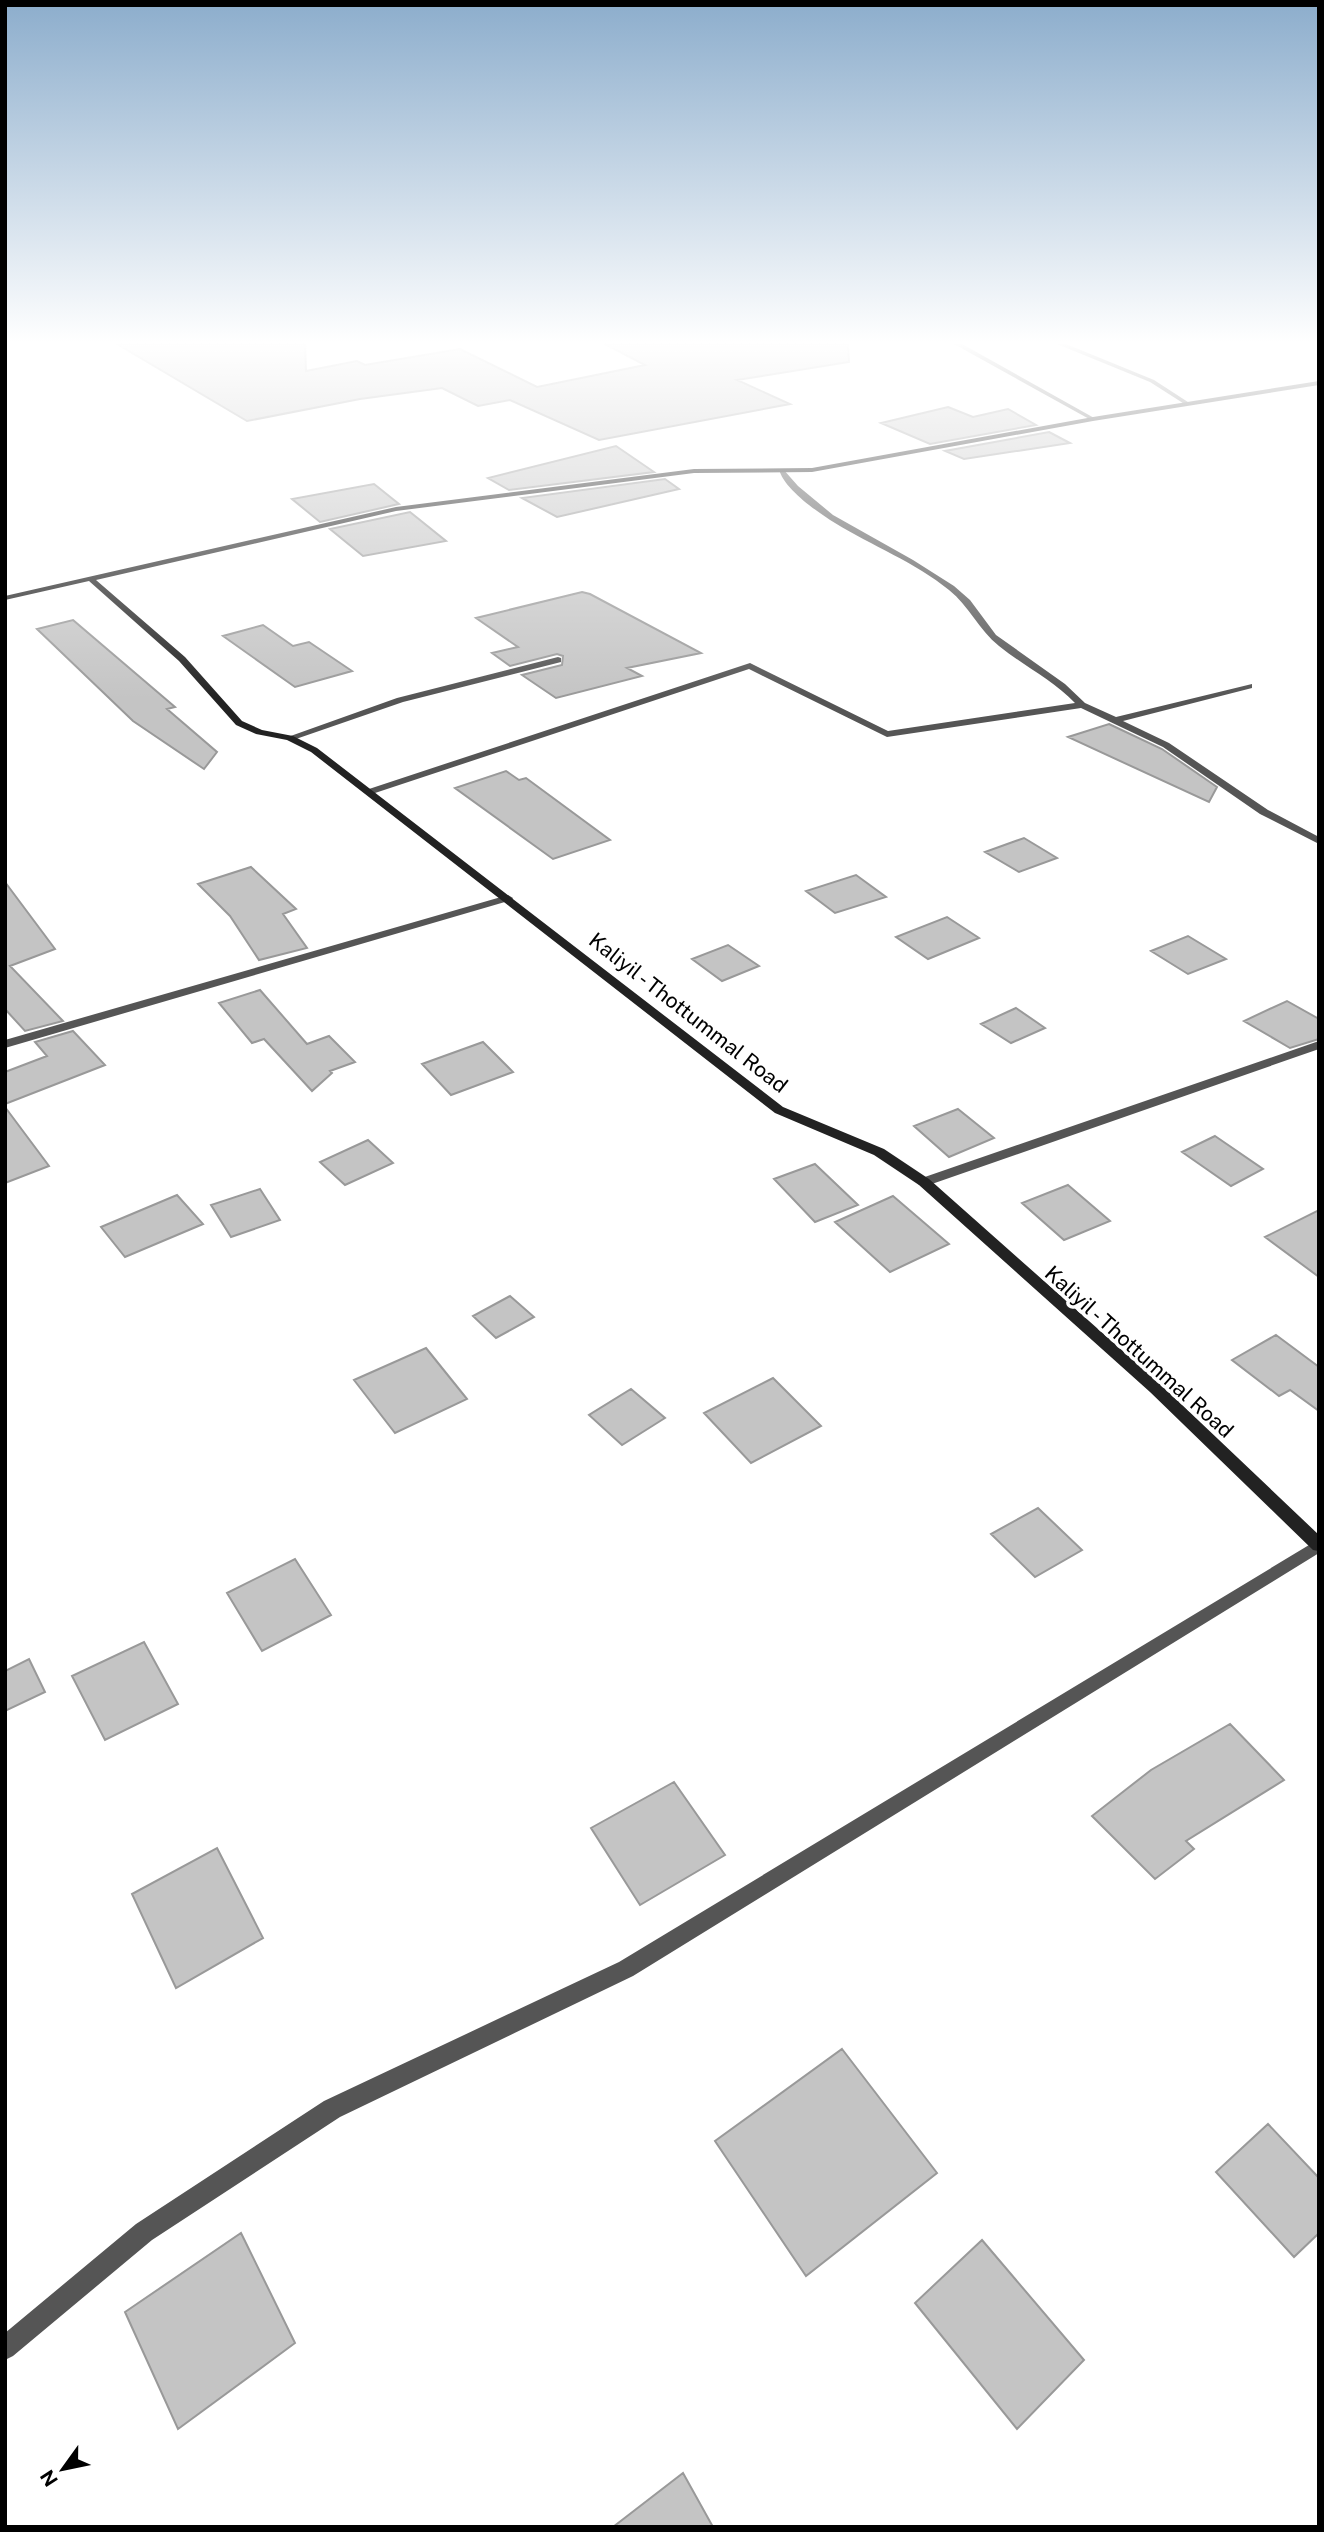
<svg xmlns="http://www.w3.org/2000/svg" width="1324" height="2532" viewBox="0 0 1324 2532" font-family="'Public Sans',sans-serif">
	<rect width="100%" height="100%" fill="#fff"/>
	<!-- building -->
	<path fill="#c4c4c4" stroke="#999" stroke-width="2" d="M117 344H305L306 371 357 361 365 365 460 349 537 387 645 365 605 344H848L849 362 737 380 790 404 599 440 510 400 478 406 442 388 360 399 247 421Z
		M948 407 973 417 1008 409 1036 425 930 444 881 423Z
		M1049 432 1070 443 964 459 945 451Z
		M616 446 654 472 509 490 488 478Z
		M665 479 679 489 557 517 522 498Z
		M374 484 399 504 320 522 292 499Z
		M410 512 446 541 363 556 330 529Z
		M582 592 590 594 701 653 627 668 642 676 556 698 522 675 562 665 563 656 557 654 510 666 492 653 518 647 476 618Z
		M73 620 175 707 167 709 217 752 204 769 133 721 37 629Z
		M263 625 293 646 309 642 352 671 295 687 223 636Z
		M1109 724 1162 749 1217 787 1209 802 1068 737Z
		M506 771 519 780 526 778 610 840 553 859 455 788Z
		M1024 838 1057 858 1019 872 985 852Z
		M251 867 296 909 283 914 307 948 259 960 230 916 198 884Z
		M856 875 886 897 835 913 806 891Z
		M5 882 55 949 10 966 63 1021 25 1031 5 1009Z
		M947 917 979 938 928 959 896 937Z
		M1188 936 1226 959 1188 974 1151 951Z
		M728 945 759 966 722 981 692 959Z
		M260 990 307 1044 329 1036 355 1062 330 1071 332 1073 312 1091 264 1039 252 1043 219 1003Z
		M1287 1001 1319 1019V1039L1290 1048 1244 1021Z
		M1016 1008 1045 1028 1011 1043 981 1024Z
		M73 1031 105 1065 5 1104V1072L47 1056 35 1042Z
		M483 1042 513 1072 451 1095 422 1064Z
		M5 1107 49 1166 5 1183Z
		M958 1109 994 1138 949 1157 914 1126Z
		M1215 1136 1263 1169 1231 1186 1182 1152Z
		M368 1140 393 1163 345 1185 320 1162Z
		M815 1164 858 1205 815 1222 774 1179Z
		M1068 1185 1110 1221 1064 1240 1022 1203Z
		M260 1189 280 1220 231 1237 211 1205Z
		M177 1195 203 1224 125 1257 101 1227Z
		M893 1196 949 1244 890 1272 835 1222Z
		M1319 1210V1277L1265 1237Z
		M510 1296 534 1317 496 1338 473 1316Z
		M1276 1335 1319 1367V1411L1290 1390 1279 1396 1232 1360Z
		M426 1348 467 1399 395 1433 354 1380Z
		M773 1378 821 1426 751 1463 704 1413Z
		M631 1389 665 1418 622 1445 589 1415Z
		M1038 1508 1082 1550 1035 1577 991 1534Z
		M295 1559 331 1615 262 1651 227 1593Z
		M144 1642 178 1704 105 1740 72 1676Z
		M29 1659 45 1692 5 1711V1671Z
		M1230 1724 1284 1780 1186 1841 1194 1849 1155 1879 1092 1816 1151 1770Z
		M674 1782 725 1855 640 1905 591 1828Z
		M217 1848 263 1938 176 1988 132 1894Z
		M842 2049 937 2173 806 2276 715 2141Z
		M1268 2124 1319 2178V2233L1294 2257 1216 2172Z
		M241 2233 295 2343 178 2429 125 2312Z
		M982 2240 1084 2360 1017 2429 915 2303Z
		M683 2473 713 2527H613Z"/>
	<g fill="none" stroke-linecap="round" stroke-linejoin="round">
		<!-- minor -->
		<path fill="#555" fill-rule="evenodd" d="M954 344H962L1096 419 1091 420Z
			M1057 344H1066L1154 380 1191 404 1186 405 1150 382Z
			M779 469H783L798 486 833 515 913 560 954 586 970 600 996 635 1065 684 1085 703 1116 717 1252 684V688L1123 721 1169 743 1268 810 1319 837V844L1260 814 1163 747 1081 708 887 737 749 669 372 794H366V790L750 663 888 731 1075 703C1053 680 1024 666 999 646 979 630 969 606 949 590 915 562 872 546 835 523 817 512 783 488 779 469Z
			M558 657 561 658V662L403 702 293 740 285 738 397 698Z
			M508 895 513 898 512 900 5 1048V1040Z
			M1319 1041V1049L929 1185H919L917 1182 919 1179Z
			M1319 1539V1553L633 1976 340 2117 152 2240 13 2356 5 2360V2333L136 2224 324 2101 619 1962Z"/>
		<!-- secondary -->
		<path fill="#222" fill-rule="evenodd" d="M1319 381V385L1093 421 812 472 694 473 396 511 96 580 185 657 242 721 262 730 293 736 317 748 783 1107 884 1149 929 1179 1160 1384 1319 1535V1551L1313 1550 1150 1392 919 1185 874 1155 775 1113 311 752 287 740 256 734 236 725 179 661 89 581 5 600V596L396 507 694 469 812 468 1093 417Z"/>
	</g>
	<!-- sky -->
	<linearGradient id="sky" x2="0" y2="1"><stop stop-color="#8cadcc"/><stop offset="0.49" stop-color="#fff"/><stop offset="1" stop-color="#fff" stop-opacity="0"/></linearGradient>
	<rect width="1324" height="699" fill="url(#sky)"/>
	<g text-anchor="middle" stroke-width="7" stroke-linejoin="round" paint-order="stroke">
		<!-- street labels -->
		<g font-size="21" fill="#000" stroke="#fff">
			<text transform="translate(688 1013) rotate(38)" y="7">Kaliyil - Thottummal Road</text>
			<text transform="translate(1139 1352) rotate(42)" y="7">Kaliyil - Thottummal Road</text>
		</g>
	</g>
	<!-- border -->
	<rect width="1324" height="2532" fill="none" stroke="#000000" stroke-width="14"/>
	<!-- north arrow -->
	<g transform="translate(63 2469) rotate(237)" stroke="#ffffff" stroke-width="5" paint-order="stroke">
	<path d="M0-5L12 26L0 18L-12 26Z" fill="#000000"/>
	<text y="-10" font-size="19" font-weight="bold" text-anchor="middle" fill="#000000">N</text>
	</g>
</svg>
